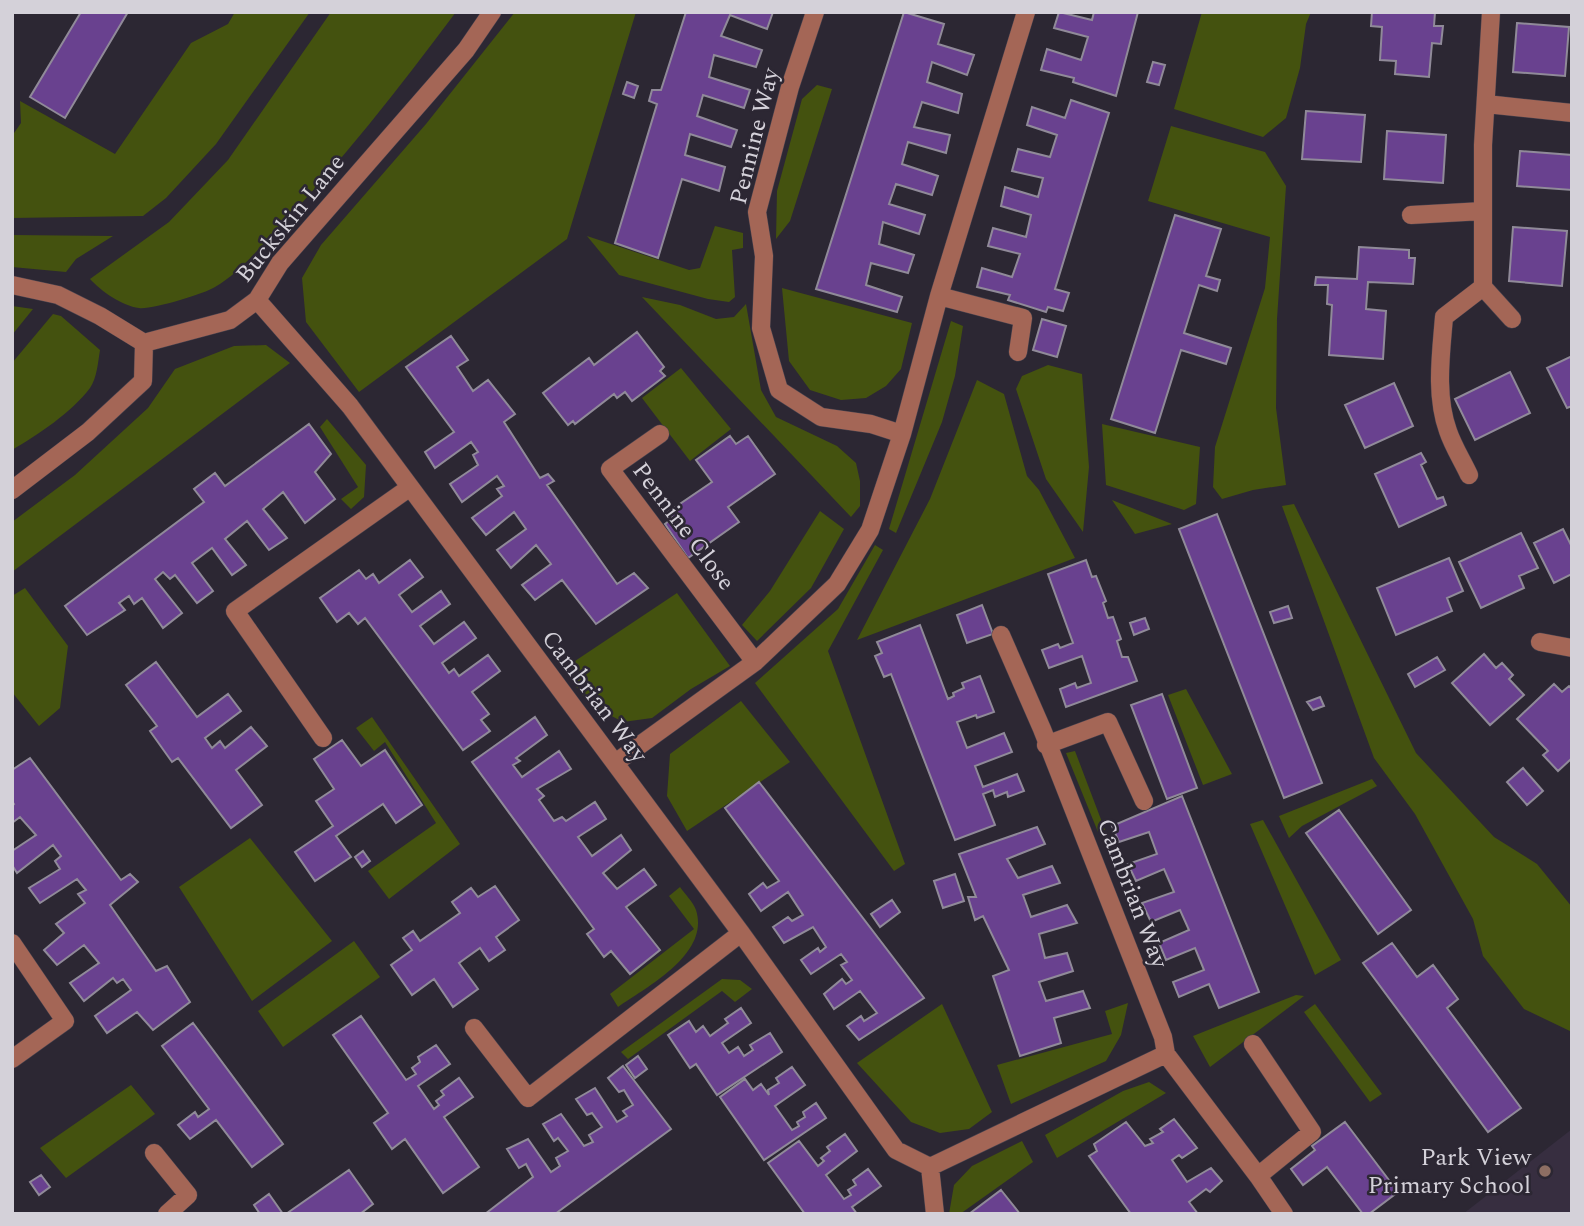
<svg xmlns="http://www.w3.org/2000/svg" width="1584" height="1226" viewBox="0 0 1584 1226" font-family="Spectral,serif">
	<rect width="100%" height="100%" fill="#2c2733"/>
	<!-- built -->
	<path fill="#372e40" d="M1572 1129V1214H1463Z"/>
	<!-- green -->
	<path fill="#44520f" d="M235 12H310L216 144 166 198 143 216 12 218V136L21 123 20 101 115 154 191 43 228 24Z
		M331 12H456C399 88 340 164 274 233 256 251 238 274 215 287 204 294 151 310 139 308 122 306 101 291 90 279L169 222 228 160Z
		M515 12H636L567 239 359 392 306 322 302 278 321 245 426 124Z
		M1202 12H1311L1306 24 1300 68 1286 118 1263 137 1174 109Z
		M817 85 832 89 790 221 776 239 777 191 802 99Z
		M1171 126 1265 152 1286 186 1277 319 1276 408 1286 485 1253 490 1222 499 1213 487 1215 447 1265 288 1270 237 1148 201Z
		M715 226 743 233V248L732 250 735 297 729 302 708 299 619 275 587 236 689 270 700 268Z
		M12 235 113 236 76 259 66 272 12 267Z
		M782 288 912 323 901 369 886 386 866 398 841 400 810 390 789 361Z
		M642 297 680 305 716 319 734 317 746 304 761 390 776 417 837 446 856 463 860 481V506L851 517Z
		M12 306 33 309 12 335Z
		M53 314 61 316 100 350C98 362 97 378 90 388 72 412 38 435 12 450V363Z
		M951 321 963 326 955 376 942 422 896 533 889 529Z
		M266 345 290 363 12 572V522L75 475 148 408 175 369 234 346Z
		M1048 365 1082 374 1089 467 1083 532 1046 479 1016 389 1022 376Z
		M681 368 731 429 690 461 642 398Z
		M977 380 1004 394 1027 476 1039 490 1075 558 857 640 930 499Z
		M327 419 366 465 364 497 351 509 341 499 358 487 320 427Z
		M1102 424 1200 447 1196 504 1184 510 1106 485Z
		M1112 500 1172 524 1135 534Z
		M1294 504 1416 753 1494 837 1537 864 1572 907V1032L1524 1009 1483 956 1473 919 1415 814 1374 758 1282 506Z
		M820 511 844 529 811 588 757 641 742 625 770 591Z
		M875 545 883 550 828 651 905 864 894 871 755 683 838 609Z
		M25 588 68 646 60 708 39 726 12 692V596Z
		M677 593 730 666 691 689 652 718 623 722 589 704 563 669Z
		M1186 689 1232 774 1203 785 1168 695Z
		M741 701 790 762 687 831 667 796 670 754Z
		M372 717 460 844 389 899 368 871 436 823 385 742 374 751 356 728Z
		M1075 751 1105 830 1098 832 1066 753Z
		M1372 779 1377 786 1302 826 1289 838 1279 816Z
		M1263 820 1341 960 1315 975 1250 824Z
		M250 838 332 941 252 1001 179 887Z
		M680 887C685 894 693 902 696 910 710 954 648 986 618 1007L610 994 694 929 669 896Z
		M354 941 380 977 283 1047 258 1011Z
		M722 979 740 980 752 989 735 1002 722 991 628 1059 621 1052Z
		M1296 995 1304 996 1210 1067 1193 1036Z
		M1128 1003 1121 1035 1106 1061 1011 1104 997 1065 1112 1034 1105 1011Z
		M942 1004 992 1112 969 1129 940 1133 911 1122 857 1063Z
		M1315 1004 1382 1094 1370 1102 1304 1012Z
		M1149 1082 1166 1093 1057 1158 1045 1135 1123 1091Z
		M131 1085 155 1114 66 1178 40 1148Z
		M1022 1141 1033 1162 960 1214H949L954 1185 972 1166Z"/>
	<!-- building -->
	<path fill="#69418f" stroke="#908a99" stroke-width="2" d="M81 12H128L65 118 30 97Z
		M686 12H773L767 29 730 15 721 36 762 50 756 67 714 55 709 77 750 90 744 108 703 95 697 116 737 130 731 147 690 134 685 155 725 167 719 191 682 179 658 258 615 243 657 104 649 101 652 90H661Z
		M904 12 944 24 938 44 974 55 967 75 932 62 927 82 962 94 958 113 922 102 914 127 950 135 946 153 908 142 902 164 938 176 932 195 896 184 889 204 925 215 919 234 883 222 879 244 914 255 908 273 871 263 866 285 902 297 897 312 816 289Z
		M1059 12 1092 20 1094 12H1138L1116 96 1073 82 1074 78 1041 70 1047 49 1081 60 1088 37 1054 28Z
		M1372 12H1435L1434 26H1443L1441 44 1432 43 1429 77 1395 74 1396 61 1380 60 1382 27 1371 26Z
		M1517 23 1569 27 1565 76 1513 72Z
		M1153 62 1165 65 1159 85 1147 82Z
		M627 82 638 86 634 98 623 94Z
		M1071 100 1109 113 1055 289 1069 293 1063 311 1048 307 1046 312 1008 300 1010 295 977 287 982 268 1012 277 1020 254 988 246 993 228 1026 237 1031 215 1001 206 1005 187 1038 197 1043 178 1012 171 1018 149 1050 157 1057 135 1027 125 1032 107 1065 118Z
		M1306 111 1365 115 1361 162 1302 159Z
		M1387 131 1446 135 1443 183 1384 179Z
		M1520 151 1572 155V190L1517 186Z
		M1175 215 1221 229 1206 276 1220 280 1217 291 1199 285 1184 333 1231 348 1226 364 1181 350 1155 433 1111 419Z
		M1513 227 1567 231 1562 286 1509 281Z
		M1359 247 1409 250V258H1415L1413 284 1368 282 1366 309 1386 311 1383 359 1329 355 1332 305 1327 304 1328 285H1315L1316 277 1357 279Z
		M1042 319 1066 326 1057 357 1033 350Z
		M637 332 664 367 660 371 665 376 632 401 625 392 617 398 614 394 575 424 573 421 568 425 543 393 589 358 594 365Z
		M451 336 468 360 457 367 473 391 488 380 515 414 504 422 540 478 548 474 554 481 547 485 617 584 634 573 648 588 596 624 562 580 535 600 522 585 551 564 536 545 511 568 497 550 526 529 514 512 486 535 472 518 502 496 497 489 504 486 497 476 462 502 450 484 478 465 473 455 478 452 471 442 435 468 425 452 454 432 406 367Z
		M1572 356V406L1567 408 1547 368Z
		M1510 372 1530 413 1475 440 1455 399Z
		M1394 383 1413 426 1365 448 1345 405Z
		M309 424 331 454 315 472 335 499 305 523 283 492 263 509 287 538 269 550 247 521 225 539 246 565 232 575 212 548 192 563 213 591 197 603 175 575 170 579 163 572 155 579 182 613 163 628 142 598 134 604 129 596 119 603 125 610 87 635 65 606 204 502 194 489 215 473 225 486Z
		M730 436 736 444 748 436 775 474 728 507 739 522 688 558 665 524 673 518 668 512 712 482 696 460Z
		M1421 453 1426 462 1421 465 1437 499 1443 497 1446 505 1399 527 1375 474Z
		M1217 514 1322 783 1284 798 1179 529Z
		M1563 529 1572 547V574L1554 583 1534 543Z
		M1521 533 1538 568 1519 576 1524 588 1481 608 1459 562Z
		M1449 558 1463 591 1447 598 1452 611 1396 635 1377 588Z
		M410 560 423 577 399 595 412 612 441 591 450 604 420 626 434 644 464 622 476 638 442 663 449 673 454 669 459 676 488 655 500 671 472 692 489 714 481 720 490 731 463 750 365 618 358 624 349 613 337 622 320 598 359 570 366 579 373 574 379 583Z
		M1086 560 1092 577 1096 576 1106 601 1103 603 1108 618 1113 617 1121 639 1117 641 1122 657H1128L1137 681 1066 707 1060 689 1075 683 1077 688 1091 683 1082 656 1049 668 1042 650 1058 644 1060 648 1073 643 1048 574Z
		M982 605 993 634 967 643 957 615Z
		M1288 606 1292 618 1274 623 1270 612Z
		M1145 618 1149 629 1134 635 1130 623Z
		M920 625 948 699 954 696 953 693 964 688 962 683 980 676 994 712 977 718 976 715 957 722 967 748 1004 733 1012 752 975 766 983 787 1017 774 1024 791 1008 797 1007 792 995 797 993 790 983 794 995 825 955 840 891 674 884 677 875 656 882 653 877 642Z
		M1484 654 1496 668 1502 663 1513 675 1509 679 1524 695 1490 725 1452 683Z
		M1437 657 1445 670 1415 687 1408 674Z
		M156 662 197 717 228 694 241 711 205 738 212 748 220 741 225 748 251 727 267 746 236 770 262 805 231 828 178 758 172 762 150 731 157 726 126 685Z
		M1554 684 1562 692 1569 686 1572 689V762L1570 760 1558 771 1543 755 1548 751 1517 719Z
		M1162 694 1197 788 1167 799 1131 705Z
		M1320 697 1324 706 1313 710 1307 702Z
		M535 717 547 735 516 758 520 761 513 765 522 777 559 751 571 769 537 789 544 796 539 800 554 821 562 817 566 821 595 802 606 819 578 837 592 856 621 835 631 850 603 873 617 889 644 869 656 885 626 907 660 950 630 974 611 951 604 957 587 934 594 929 472 762Z
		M342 740 361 766 385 750 422 805 396 823 383 804 336 836 351 857 315 881 295 852 333 826 316 801 334 789 314 759Z
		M30 758 121 880 130 874 138 882 110 905 156 971 167 966 190 1002 153 1030 137 1012 107 1033 95 1016 131 990 123 979 117 983 113 978 84 1001 70 983 99 963 84 945 57 965 44 950 64 933 56 924 85 903 78 894 86 890 77 879 40 903 29 888 60 869 55 861 61 856 53 845 17 873 12 865V851L36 835 20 817 12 823V806L14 804 12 801V770Z
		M1523 768 1543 791 1527 805 1507 782Z
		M759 782 924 998 859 1040 847 1026 861 1016 864 1021 877 1013 860 991 834 1009 824 994 842 979 846 984 852 980 841 965 847 962 841 954 811 974 801 960 818 948 820 952 826 947 813 927 784 943 773 927 788 917 792 921 803 915 788 892 761 911 749 894 763 883 767 888 779 881 725 808Z
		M1182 796 1259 992 1219 1008 1209 984 1179 997 1173 982 1204 970 1195 948 1166 960 1159 943 1189 930 1180 910 1151 922 1142 903 1174 892 1164 869 1136 881 1128 864 1157 854 1149 832 1119 842 1112 826Z
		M1339 810 1411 910 1378 934 1306 833Z
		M1037 827 1045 844 1007 859 1018 878 1052 866 1060 883 1023 895 1031 917 1067 905 1077 923 1039 934 1045 958 1067 953 1073 971 1039 982 1046 1001 1083 991 1090 1008 1054 1018 1061 1043 1020 1056 993 976 1009 970 983 916 975 920 968 897H976L959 854Z
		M363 851 370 861 362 867 355 857Z
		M955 874 964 901 943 908 934 881Z
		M495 886 519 920 496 937 505 950 489 961 480 948 459 963 478 989 453 1007 434 979 412 995 391 965 412 950 403 938 413 931 420 941 460 913 452 902 471 888 478 897Z
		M892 900 900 912 880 927 871 914Z
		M1392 943 1417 977 1433 965 1458 999 1447 1008 1521 1108 1488 1132 1363 963Z
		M741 1008 751 1023 722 1043 729 1053 738 1047 744 1056 753 1050 750 1045 770 1033 782 1052 717 1095 696 1064 690 1068 668 1035 689 1021 696 1032 703 1026 710 1036 728 1023 725 1019Z
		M361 1016 406 1080 416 1074 412 1068 420 1062 418 1057 436 1045 450 1064 418 1086 434 1109 439 1105 436 1101 444 1095 441 1091 459 1078 473 1097 444 1117 479 1167 443 1193 405 1139 392 1149 374 1123 388 1113 333 1035Z
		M193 1023 283 1144 252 1167 216 1120 190 1139 178 1125 195 1112 198 1117 209 1109 162 1046Z
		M638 1056 647 1069 635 1078 626 1065Z
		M623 1066 671 1129 555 1214H485L533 1177 526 1164 519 1168 507 1149 528 1139 551 1172 560 1166 556 1158 568 1151 558 1138 554 1141 543 1124 561 1114 584 1146 593 1142 589 1135 602 1127 592 1113 587 1115 576 1099 595 1088 617 1122 627 1116 623 1111 633 1105 624 1090 619 1092 608 1078Z
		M792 1067 805 1085 775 1106 792 1130 799 1126 797 1122 805 1117 803 1112 816 1103 826 1118 764 1160 720 1097 745 1079 753 1090 761 1084 769 1095 768 1090 779 1083 776 1078Z
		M1174 1119 1197 1148 1182 1158 1179 1155 1172 1160 1187 1182 1211 1168 1222 1181 1210 1192 1206 1189 1189 1202 1198 1214H1131L1089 1156 1097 1151 1094 1144 1126 1122 1145 1146 1153 1143 1150 1139 1163 1132 1160 1129Z
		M1345 1122 1398 1192 1369 1214H1363L1327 1167 1303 1185 1291 1169 1315 1150 1312 1146Z
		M845 1134 857 1151 826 1175 844 1199 851 1195 848 1190 856 1185 853 1180 868 1169 881 1186 852 1207 857 1214H805L768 1163 799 1141 818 1166 824 1161 821 1158 830 1151 827 1147Z
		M349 1170 373 1204 360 1214H286Z
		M41 1175 50 1187 39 1195 30 1182Z
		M1001 1190 1020 1214H969Z
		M269 1194 283 1214H260L254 1205Z"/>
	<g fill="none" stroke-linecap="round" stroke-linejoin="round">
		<defs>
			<path id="minor" d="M815 12 790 87 757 212 764 256 761 328 779 390 821 417 871 424 902 434
				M1486 104 1572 113
				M1411 215 1483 211
				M12 285 58 295 100 316 144 343
				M1483 287V145L1491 12
				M939 296 1023 318 1018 352
				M257 300 350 406 741 933 896 1150 930 1167 1166 1054 1163 1037 1042 729 1001 635
				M144 343 230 320 257 300 280 263 466 50 492 12
				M660 434 610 469 755 662
				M1469 475C1462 460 1453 446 1448 431 1435 395 1441 354 1444 317L1483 287 1512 319
				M12 490 88 432 143 381 144 343
				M1540 642 1572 648
				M323 738 235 611 409 488
				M1046 745 1108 722 1144 801
				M615 763 755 662 837 584 870 530 902 434 939 296 1026 12
				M12 943 65 1021 12 1059
				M474 1028 528 1098 741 933
				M1253 1044 1312 1132 1258 1176
				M1166 1054 1258 1176 1284 1214
				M154 1153 188 1195 167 1214
				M930 1167 935 1214"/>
		</defs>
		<!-- minor casing -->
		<use href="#minor" stroke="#47424e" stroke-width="19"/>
		<!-- minor -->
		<use href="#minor" stroke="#a46656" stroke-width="18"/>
	</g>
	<!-- markers -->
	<circle fill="#8d6e63" stroke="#2c2733" stroke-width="2.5" cx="1545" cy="1171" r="7"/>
	<g text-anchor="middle" stroke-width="5" stroke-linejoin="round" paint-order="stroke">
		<!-- street labels -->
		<g font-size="24" fill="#d4d1d9" stroke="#2c2733">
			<text transform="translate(754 136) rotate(-76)" y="8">Pennine Way</text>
			<text transform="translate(290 218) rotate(-51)" y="8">Buckskin Lane</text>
			<text transform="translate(684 526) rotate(53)" y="8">Pennine Close</text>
			<text transform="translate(595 696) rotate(53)" y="8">Cambrian Way</text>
			<text transform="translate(1133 893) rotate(69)" y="8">Cambrian Way</text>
		</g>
		<!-- poi labels -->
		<g font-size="24" fill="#d4d1d9" stroke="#2c2733" text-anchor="end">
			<text x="1531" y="1165">Park View<tspan x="1531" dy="28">Primary School</tspan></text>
		</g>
	</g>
	<!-- border -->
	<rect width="1584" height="1226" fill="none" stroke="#d4d1d9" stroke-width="28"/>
</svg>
